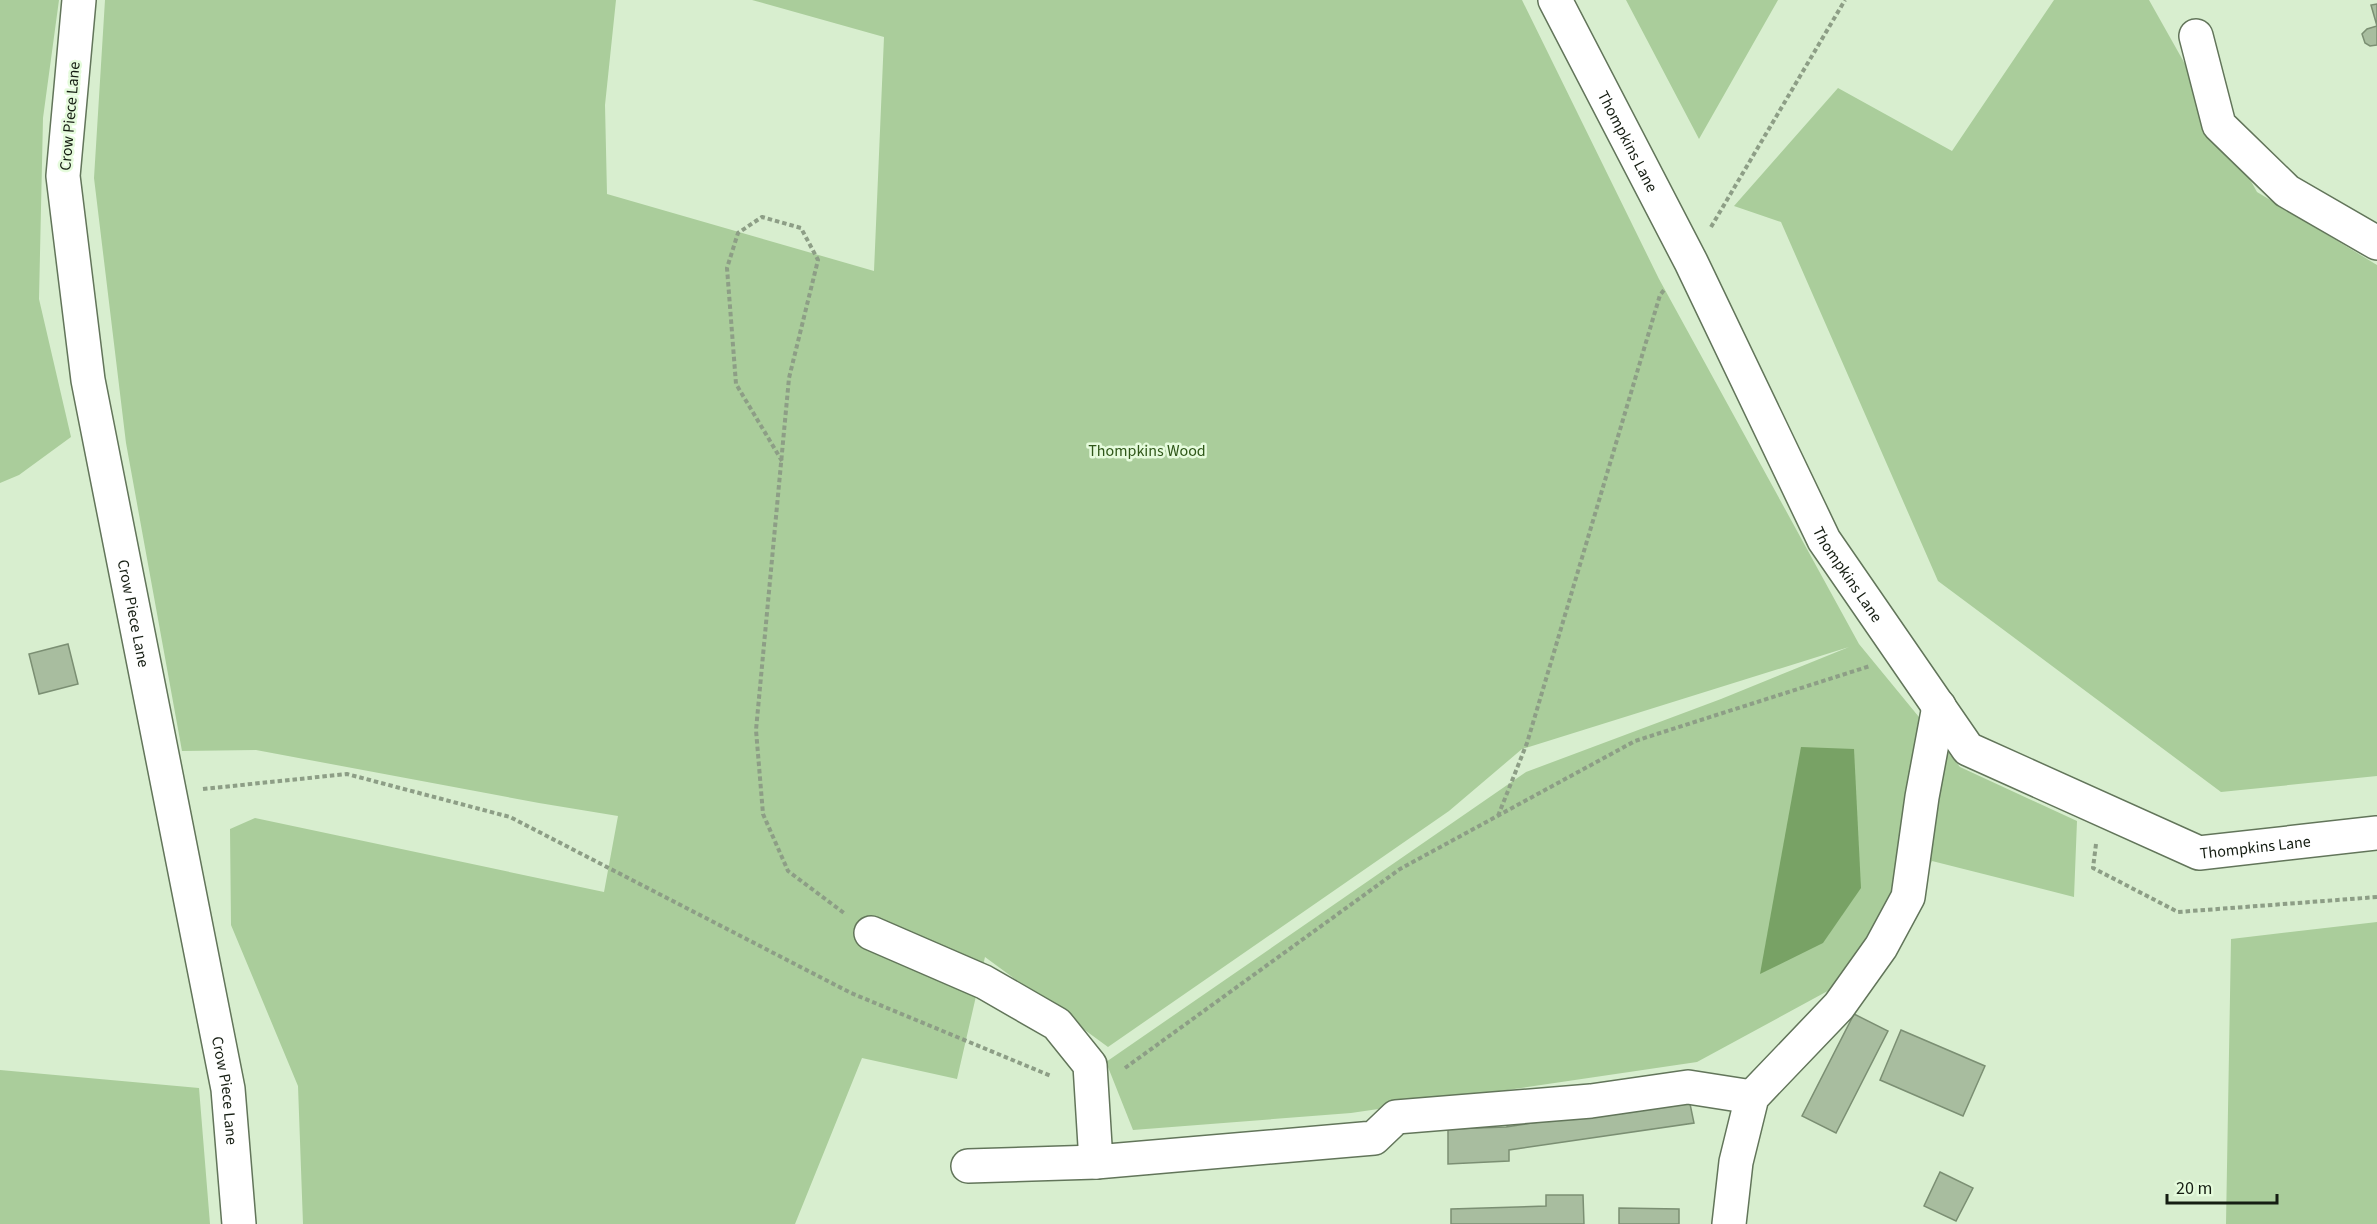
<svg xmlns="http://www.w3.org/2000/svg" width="2377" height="1224" viewBox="0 0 2377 1224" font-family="'Source Sans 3',sans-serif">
	<rect width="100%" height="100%" fill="#d8eecf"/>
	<!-- green -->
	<path fill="#aacd9b" d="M0 0H59L43 118 39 299 71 437 19 475 0 483Z
		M105 0H616L605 105 607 194 874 271 884 37 752 0H1522L1659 279 1859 644 1960 767 2077 821 2074 897 1932 861 1892 956 1697 1062 1351 1113 1133 1130 1106 1062 1526 772 1721 699 1849 647 1522 749 1449 811 1108 1047 985 957 957 1079 862 1058 795 1224H303L298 1086 231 925 230 829 255 818 604 892 618 816 539 803 256 750 182 751 126 443 94 178Z
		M1626 0H1778L1699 139Z
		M2054 0H2149L2257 192 2377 265V776L2221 792 1938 581 1781 222 1734 206 1838 88 1952 151Z
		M2377 922V1224H2226L2231 939Z
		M0 1070 199 1088 210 1224H0Z"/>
	<!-- water -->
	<path fill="#78a265" d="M1801 747 1854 749 1861 888 1823 943 1760 974Z"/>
	<!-- building -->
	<path fill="#a8bd9f" stroke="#7b8f73" stroke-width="1.5" d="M2377 4V45L2370 46 2365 43 2362 34 2367 29 2377 26 2371 5Z
		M68 644 78 684 39 694 29 654Z
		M1854 1014 1888 1031 1836 1133 1802 1116Z
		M1901 1030 1985 1066 1963 1116 1880 1080Z
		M1689 1099 1694 1123 1509 1150V1161L1448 1164V1129L1506 1127Z
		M1940 1172 1973 1188 1956 1221 1924 1206Z
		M1546 1195H1583L1584 1224H1451V1209L1546 1206Z
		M1619 1208 1679 1209V1224H1619Z"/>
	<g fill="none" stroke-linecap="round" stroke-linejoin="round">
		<defs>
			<g id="minor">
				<path id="s1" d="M79 0 63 176 88 380 228 1089 239 1224"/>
				<path id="s2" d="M1555 0 1691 262 1824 540 1968 749 2199 853 2377 833"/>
				<path d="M2196 36 2219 125 2287 191 2377 243"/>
				<path d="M871 933 984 982 1057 1024 1090 1065 1096 1162 1374 1138 1396 1117 1591 1101 1688 1087 1752 1097"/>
				<path d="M968 1166 1096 1162"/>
				<path d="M1729 1224 1736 1162 1752 1097 1839 1006 1881 947 1908 897 1922 797 1939 706"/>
			</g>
		</defs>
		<!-- minor casing -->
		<use href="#minor" stroke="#62755a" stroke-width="36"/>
		<!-- path -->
		<path stroke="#8d9e86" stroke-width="4" stroke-dasharray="4.5 3" stroke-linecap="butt" d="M1711 227 1845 0
			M782 461 736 384 727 268 738 233 762 217 801 228 818 260 789 378 756 730 763 814 788 871 844 913
			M203 789 347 774 510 817 851 993 1051 1076
			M1498 816 1527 743 1660 295 1664 290
			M2096 844 2093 868 2178 912 2377 897
			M1125 1068 1400 869 1635 741 1870 666"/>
		<!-- minor -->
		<use href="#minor" stroke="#fff" stroke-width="33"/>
	</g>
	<g text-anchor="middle" stroke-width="5" stroke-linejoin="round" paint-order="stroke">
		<!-- street labels -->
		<g font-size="16" fill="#151d12" stroke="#e5fbdc">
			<text transform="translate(69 116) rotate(-85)" y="6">Crow Piece Lane</text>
			<text dy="6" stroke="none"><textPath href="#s2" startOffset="159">Thompkins Lane</textPath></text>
			<text dy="6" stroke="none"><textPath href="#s2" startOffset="645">Thompkins Lane</textPath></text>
			<text dy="6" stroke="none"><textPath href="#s1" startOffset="620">Crow Piece Lane</textPath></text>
			<text dy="6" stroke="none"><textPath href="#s2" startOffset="1167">Thompkins Lane</textPath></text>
			<text dy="6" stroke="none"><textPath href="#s1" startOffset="1106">Crow Piece Lane</textPath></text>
		</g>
		<!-- park labels -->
		<g font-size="16" fill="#2f5719" stroke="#e5fbdc">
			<text x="1147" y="456">Thompkins Wood</text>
		</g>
	</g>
	<!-- scale -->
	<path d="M2167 1194v9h110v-9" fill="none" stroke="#151d12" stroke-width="3"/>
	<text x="2176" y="1194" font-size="18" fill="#151d12" stroke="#e5fbdc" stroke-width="4.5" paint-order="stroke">20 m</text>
</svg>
